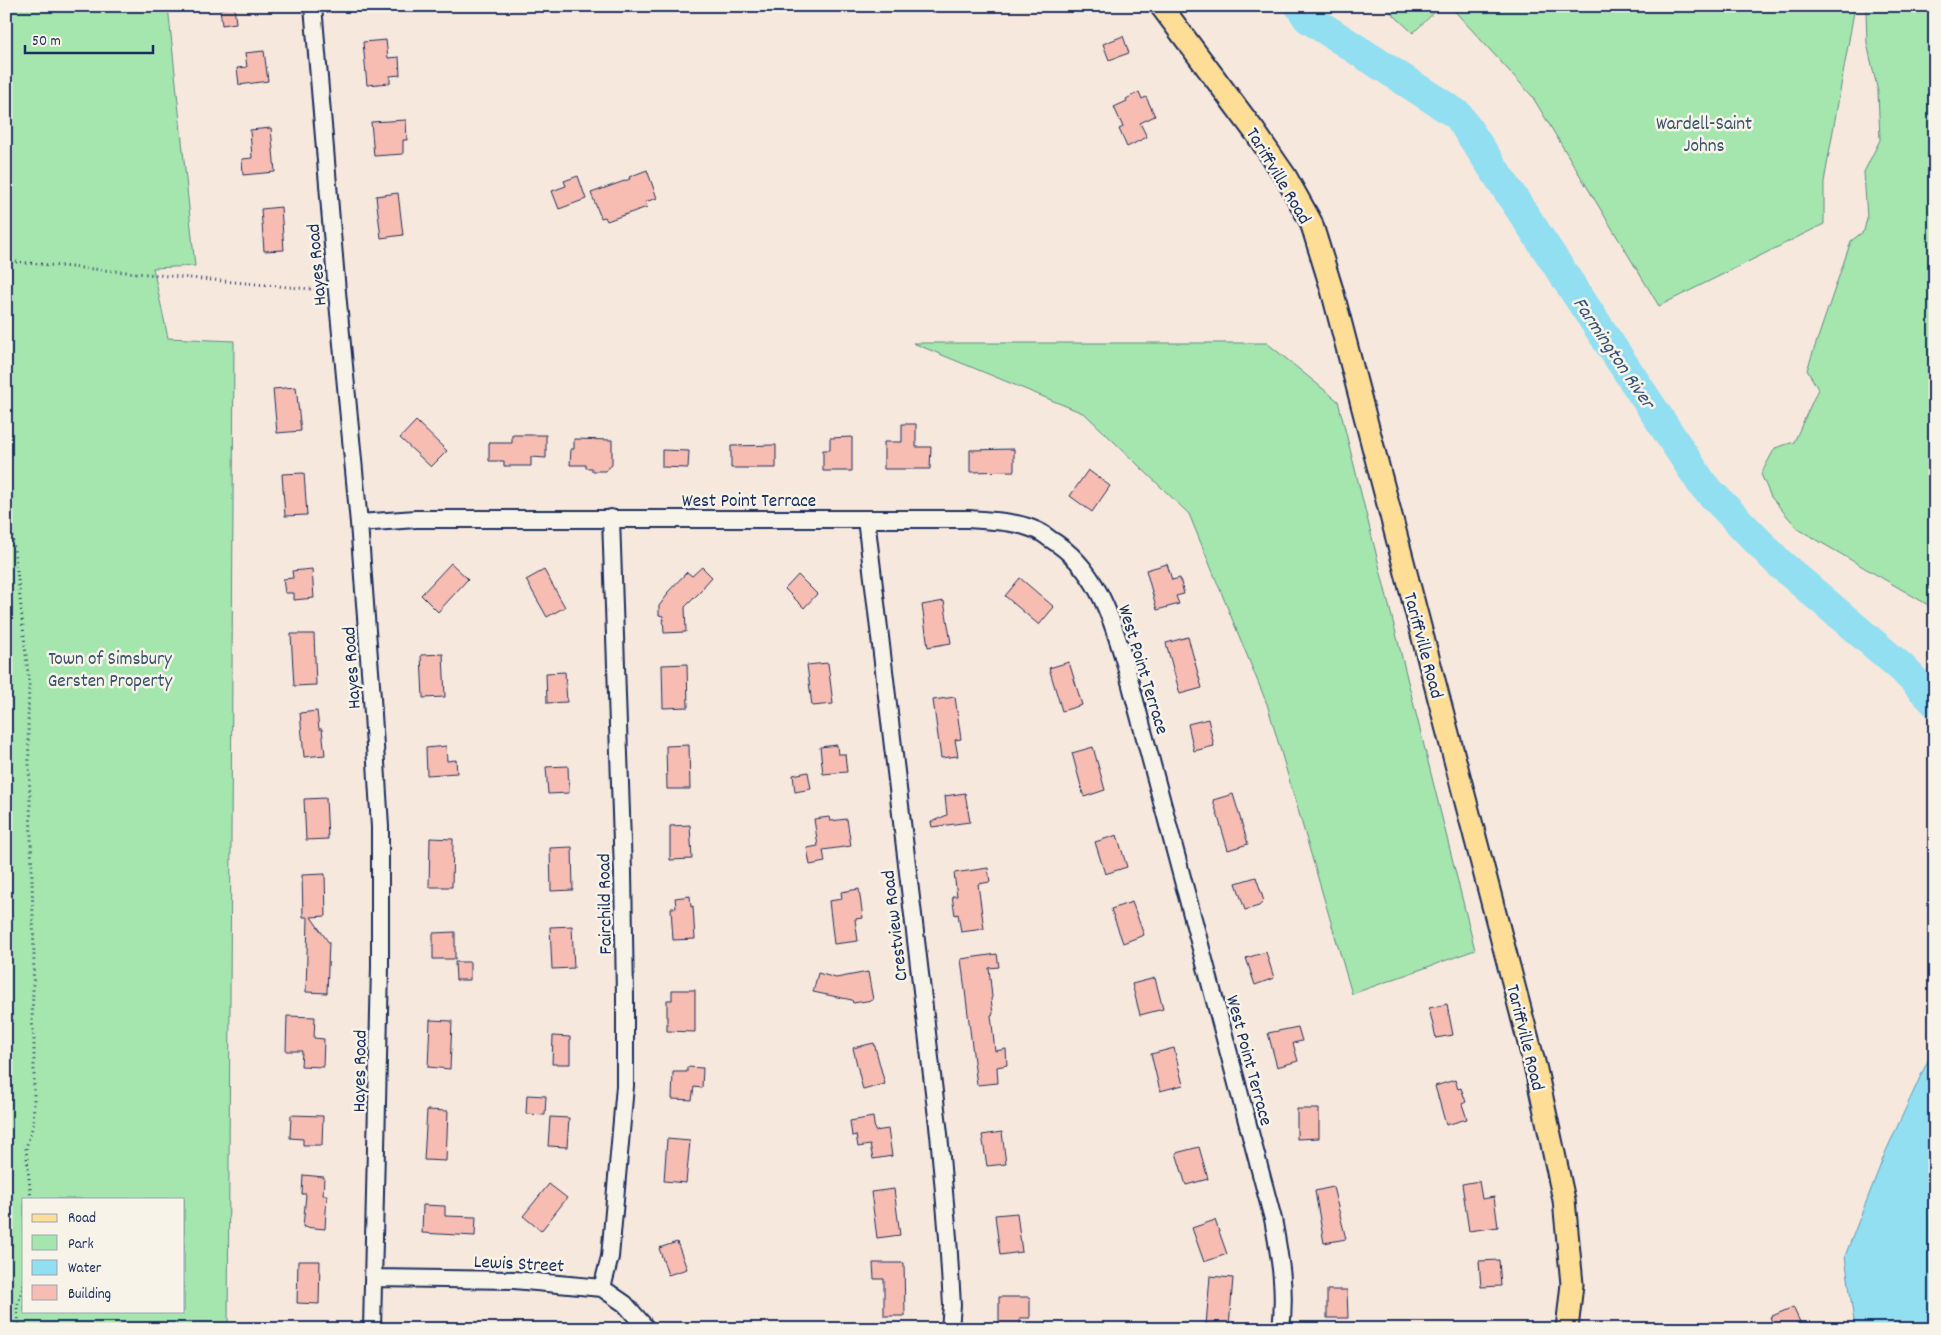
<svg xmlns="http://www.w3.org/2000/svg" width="1941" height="1335" viewBox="0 0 1941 1335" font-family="Dekko,sans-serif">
	<rect width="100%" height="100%" fill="#f7e8dd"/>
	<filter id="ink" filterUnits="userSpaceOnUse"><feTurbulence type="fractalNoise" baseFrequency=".02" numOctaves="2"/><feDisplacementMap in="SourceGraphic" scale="10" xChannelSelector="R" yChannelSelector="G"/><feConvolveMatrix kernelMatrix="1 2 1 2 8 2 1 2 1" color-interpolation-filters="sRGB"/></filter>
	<g filter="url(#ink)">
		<!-- green -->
		<path fill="#a5e5ae" stroke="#608a86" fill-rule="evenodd" d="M6 6H168L195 266 153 268 168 338 234 341 228 1329H6ZM24 1199H184V1311H24Z
			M1384 6H1441L1413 33Z
			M1450 6H1855L1824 182V224L1659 306 1532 96Z
			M1870 6H1935V609L1798 529 1771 497 1761 474 1775 448 1794 442 1818 389 1807 370 1851 241 1864 231 1867 218 1864 172 1880 140 1878 92 1867 43 1866 11Z
			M913 343H1267L1338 401 1475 950 1352 994 1267 704 1189 514 1085 414Z"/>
		<!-- water -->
		<path fill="#92dff1" stroke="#6299b6" d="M1935 1045V1329H1855L1845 1256 1886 1151Z"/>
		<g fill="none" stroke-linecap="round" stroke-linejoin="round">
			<!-- river -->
			<path stroke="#92dff1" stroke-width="31" d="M1300 6 1308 18 1458 115 1703 485 1779 563 1902 668 1935 702"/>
		</g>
		<!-- building -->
		<path fill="#f7bcb2" stroke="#1b2f5e" d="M234 7 236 23 222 25 220 9Z
			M1123 36 1129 53 1109 60 1103 44Z
			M386 40 388 58 399 57 400 75 390 76V83L367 85 363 42Z
			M264 51 268 81 239 85 237 68 247 67 245 53Z
			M1139 92 1142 99 1146 97 1155 116 1140 123 1147 137 1127 147 1119 129 1123 127 1114 107 1127 101 1126 99Z
			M406 120 407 140H403V154L374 156 371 122Z
			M271 128 275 172 243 175 242 159 252 158 250 130Z
			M647 170 657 198 645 202 647 207 607 221 605 217 601 218 591 193 630 179 629 177Z
			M578 176 586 199 559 209 552 191 566 186 564 181Z
			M398 193 403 235 381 238 376 196Z
			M281 207 284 250 264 251 261 209Z
			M296 387 301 431 277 433 273 389Z
			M416 421 447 451 431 467 400 438Z
			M902 424H916V447H931L930 469H884V442H902Z
			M512 435H546V458L531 457V466H504V461H489V443H512Z
			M852 437V471H823V450H830V438Z
			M574 439 612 440V465L605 471H592V468H586V465H570L571 449H574Z
			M776 445V468H731V446Z
			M1014 449V471L970 472V450Z
			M662 450 689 451 688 468 662 467Z
			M1088 470 1110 486 1092 512 1070 496Z
			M304 473 307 515 285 516 282 474Z
			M451 563 468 579 438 612 421 595Z
			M1167 564 1172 580 1180 578 1184 594 1176 596 1179 604 1157 610 1146 570Z
			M702 567 712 577 704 586V588L685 607 686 632 664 633 663 616 659 615V606L668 594 667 593 687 572 692 576Z
			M312 569 314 598 294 600V593H285L283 579 293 578 292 571Z
			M544 570 565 607 547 617 526 580Z
			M798 575 817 594 804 608 785 589Z
			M1020 578 1054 607 1039 625 1005 596Z
			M944 601 951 643 928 647 922 605Z
			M291 634H314L316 685 294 686Z
			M1188 637 1202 688 1180 694 1166 643Z
			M443 654 445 697 423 698 421 655Z
			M1069 662 1082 705 1062 711 1049 668Z
			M828 663 833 704 812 706 807 665Z
			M687 664 688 707 663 708 662 665Z
			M565 672 567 702 547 703 546 673Z
			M955 697 961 739 955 740 958 756 941 758 933 700Z
			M317 711 319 729H322L325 755 304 757 300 713Z
			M1208 719 1214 746 1194 751 1188 724Z
			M689 745 690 789H667L666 746Z
			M837 745 838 754H845L847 772 823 774 820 747Z
			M446 746 447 761 456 760 457 773 427 775 426 748Z
			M1093 747 1105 790 1084 797 1072 753Z
			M568 766 569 793 548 794 546 767Z
			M808 772 811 789 795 792 793 775Z
			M965 793 970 822 932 827 931 822 947 815 945 796Z
			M1233 794 1248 844 1228 850 1213 800Z
			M326 798 328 839 306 840 304 799Z
			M829 817 830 821 847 819 851 846 823 850 825 862 810 865 807 848 818 846 814 819Z
			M690 825 692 859 670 860V826Z
			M1117 835 1127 867 1105 874 1095 842Z
			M430 838 453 839 452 887H429Z
			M572 847 573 890 551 891 550 848Z
			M988 868 990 882 978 884 984 929 961 932 958 914 955 915 952 896H957L954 873Z
			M325 874 326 916 311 917 329 943 327 993 306 992 308 917H303L302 875Z
			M1256 877 1264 901 1259 906 1245 910 1236 883Z
			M859 889 863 918 855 919 858 941 834 944 829 901 842 899 841 892Z
			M690 896 691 907 693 906 695 939 673 940 671 908H676L675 898Z
			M1132 902 1144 935 1123 943 1111 909Z
			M572 926 574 968 552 969 550 927Z
			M455 932V959H433V933Z
			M1266 952 1274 978 1255 985 1246 958Z
			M997 954 999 967 989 968 992 997 991 999 993 1014 991 1015 995 1051 1006 1049 1007 1065 997 1067 998 1083 977 1085 961 959Z
			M455 962H470V980H456Z
			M868 972 873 1000 853 1003 852 1000 813 992 818 973 836 978Z
			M1155 978 1163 1009 1140 1015 1132 984Z
			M672 990H695V1032L667 1031V1000H672Z
			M1447 1004 1453 1035 1436 1038 1429 1008Z
			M287 1016 315 1017 314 1038 324 1039 323 1067 301 1066 302 1051H286Z
			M430 1020 452 1021 450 1069 428 1067Z
			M1298 1027 1302 1041 1293 1043 1298 1061 1277 1067 1268 1033Z
			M553 1036 570 1037V1064H552Z
			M874 1043 885 1084 863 1090 853 1048Z
			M1174 1048 1183 1085 1160 1091 1151 1054Z
			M687 1067 703 1068 702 1088 694 1087 692 1100 672 1099 673 1072H687Z
			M1455 1080 1458 1089 1461 1088 1466 1102 1462 1104 1467 1119 1446 1125 1435 1086Z
			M527 1095 546 1096 545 1115 526 1114Z
			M1297 1109H1319V1138L1297 1139Z
			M427 1110 448 1111 446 1161 424 1160Z
			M291 1115 323 1116 322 1145H303V1139L290 1138Z
			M550 1117 569 1118 567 1147 548 1146Z
			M873 1117 875 1131 888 1129 892 1156 873 1159 870 1145 858 1147 856 1135 852 1136 850 1121Z
			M1002 1132 1006 1164 987 1166 982 1135Z
			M667 1139 690 1141 686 1183 664 1181Z
			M1199 1147 1208 1179 1186 1185 1176 1153Z
			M303 1175 324 1177 323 1195H327L325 1229 303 1227 306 1194H302Z
			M1479 1181 1482 1199 1494 1197 1498 1227 1469 1231 1462 1184Z
			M549 1184 567 1198 541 1231 523 1216Z
			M1333 1187 1346 1239 1324 1243 1315 1191Z
			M894 1189 900 1235 877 1238 871 1192Z
			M423 1205 445 1206V1216L476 1217 475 1236 422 1233Z
			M1017 1213 1022 1252 1000 1255 995 1215Z
			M1215 1220 1227 1254 1204 1262 1192 1228Z
			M677 1242 687 1269 668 1275 659 1248Z
			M1499 1260 1501 1286 1481 1287 1479 1261Z
			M298 1261H320L319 1304 297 1303Z
			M873 1263H904L905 1316H884V1279H874Z
			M1210 1276 1233 1278 1229 1327 1206 1325Z
			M1327 1290H1347L1348 1318H1327Z
			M999 1297H1030V1318H1020V1329H999Z
			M1793 1307 1800 1322 1796 1324 1799 1329H1775L1770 1317Z"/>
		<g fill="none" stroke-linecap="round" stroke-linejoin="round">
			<defs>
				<path id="minor" d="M313 6 337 292 359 523 372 698 380 827V967L372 1329
					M866 519 939 1134 948 1238 952 1305 950 1329
					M359 523 416 519H969C990 521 1014 521 1033 529 1039 531 1045 535 1050 539 1095 566 1111 615 1125 663L1273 1219C1280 1258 1286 1289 1281 1329
					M374 1278 514 1280 602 1288 625 1304 647 1329
					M602 1288 610 1257 625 1086V997L623 872 611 518"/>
				<path id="major" d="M1161 6 1255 132 1286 177 1311 222 1332 290 1536 1070 1564 1200 1572 1284 1567 1329"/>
			</defs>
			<!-- minor casing -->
			<use href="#minor" stroke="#1b2f5e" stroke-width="20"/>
			<!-- major casing -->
			<use href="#major" stroke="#1b2f5e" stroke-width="25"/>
			<!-- path -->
			<path stroke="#1b2f5e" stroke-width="3" stroke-dasharray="1 4" stroke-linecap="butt" d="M6 261 321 290
				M6 496 17 570 29 683 28 724 34 956 32 1022 34 1038V1102L33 1125 26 1148 31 1199
				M19 1329 17 1308 24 1282"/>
			<!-- minor -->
			<use href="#minor" stroke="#f7f3e8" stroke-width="16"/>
			<!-- major -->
			<use href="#major" stroke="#fedd96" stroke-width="21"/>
		</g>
	</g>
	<g text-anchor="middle" stroke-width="5" stroke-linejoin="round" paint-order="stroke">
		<!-- park labels -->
		<g font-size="19" fill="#37536e" stroke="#f7f3e8">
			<text x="1704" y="129">Wardell-Saint<tspan x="1704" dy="22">Johns</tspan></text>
			<text x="110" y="664">Town of Simsbury<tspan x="110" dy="22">Gersten Property</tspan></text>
		</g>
		<!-- street labels -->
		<g font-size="19" fill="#1b2f5e" stroke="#f7f3e8">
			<text transform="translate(1280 175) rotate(59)" y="7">Tariffville Road</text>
			<text transform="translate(315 265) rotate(-95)" y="7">Hayes Road</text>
			<text x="749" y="506">West Point Terrace</text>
			<text transform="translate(1425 645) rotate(75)" y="7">Tariffville Road</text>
			<text transform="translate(350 668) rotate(-94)" y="7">Hayes Road</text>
			<text transform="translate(1145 669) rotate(73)" y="7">West Point Terrace</text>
			<text transform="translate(603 904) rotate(-91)" y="7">Fairchild Road</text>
			<text transform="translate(893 926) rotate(-97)" y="7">Crestview Road</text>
			<text transform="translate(1527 1037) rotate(76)" y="7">Tariffville Road</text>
			<text transform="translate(1251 1060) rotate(75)" y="7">West Point Terrace</text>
			<text transform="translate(358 1071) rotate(-89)" y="7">Hayes Road</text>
			<text transform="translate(519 1262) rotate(3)" y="7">Lewis Street</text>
		</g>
		<!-- water labels -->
		<g font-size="20" font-style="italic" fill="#33527b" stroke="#f7f3e8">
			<text transform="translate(1615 352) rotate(56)" y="7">Farmington River</text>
		</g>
	</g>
	<!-- margin -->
	<rect width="1941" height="1335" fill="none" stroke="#f7f3e8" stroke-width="25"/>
	<rect x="12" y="12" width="1916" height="1310" fill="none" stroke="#1b2f5e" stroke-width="2" filter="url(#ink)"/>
	<!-- legend -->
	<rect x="22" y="1198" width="162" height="115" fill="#f7f3e8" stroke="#9fa5b1"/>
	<rect x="32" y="1214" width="25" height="8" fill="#fedd96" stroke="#9fa5b1"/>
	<text x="68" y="1222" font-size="15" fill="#1b2f5e">Road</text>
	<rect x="32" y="1235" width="25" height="15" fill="#a5e5ae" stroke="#9fa5b1"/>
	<text x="68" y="1248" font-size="15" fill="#1b2f5e">Park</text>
	<rect x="32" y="1260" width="25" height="15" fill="#92dff1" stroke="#9fa5b1"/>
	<text x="68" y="1272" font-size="15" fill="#1b2f5e">Water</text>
	<rect x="32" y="1285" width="25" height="15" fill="#f7bcb2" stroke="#9fa5b1"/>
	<text x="68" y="1298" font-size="15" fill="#1b2f5e">Building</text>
	<!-- scale -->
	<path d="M25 45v8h128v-8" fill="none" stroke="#1b2f5e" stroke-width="2.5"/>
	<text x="32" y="45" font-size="15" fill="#1b2f5e" stroke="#f7f3e8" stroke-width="4" paint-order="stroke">50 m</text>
</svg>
